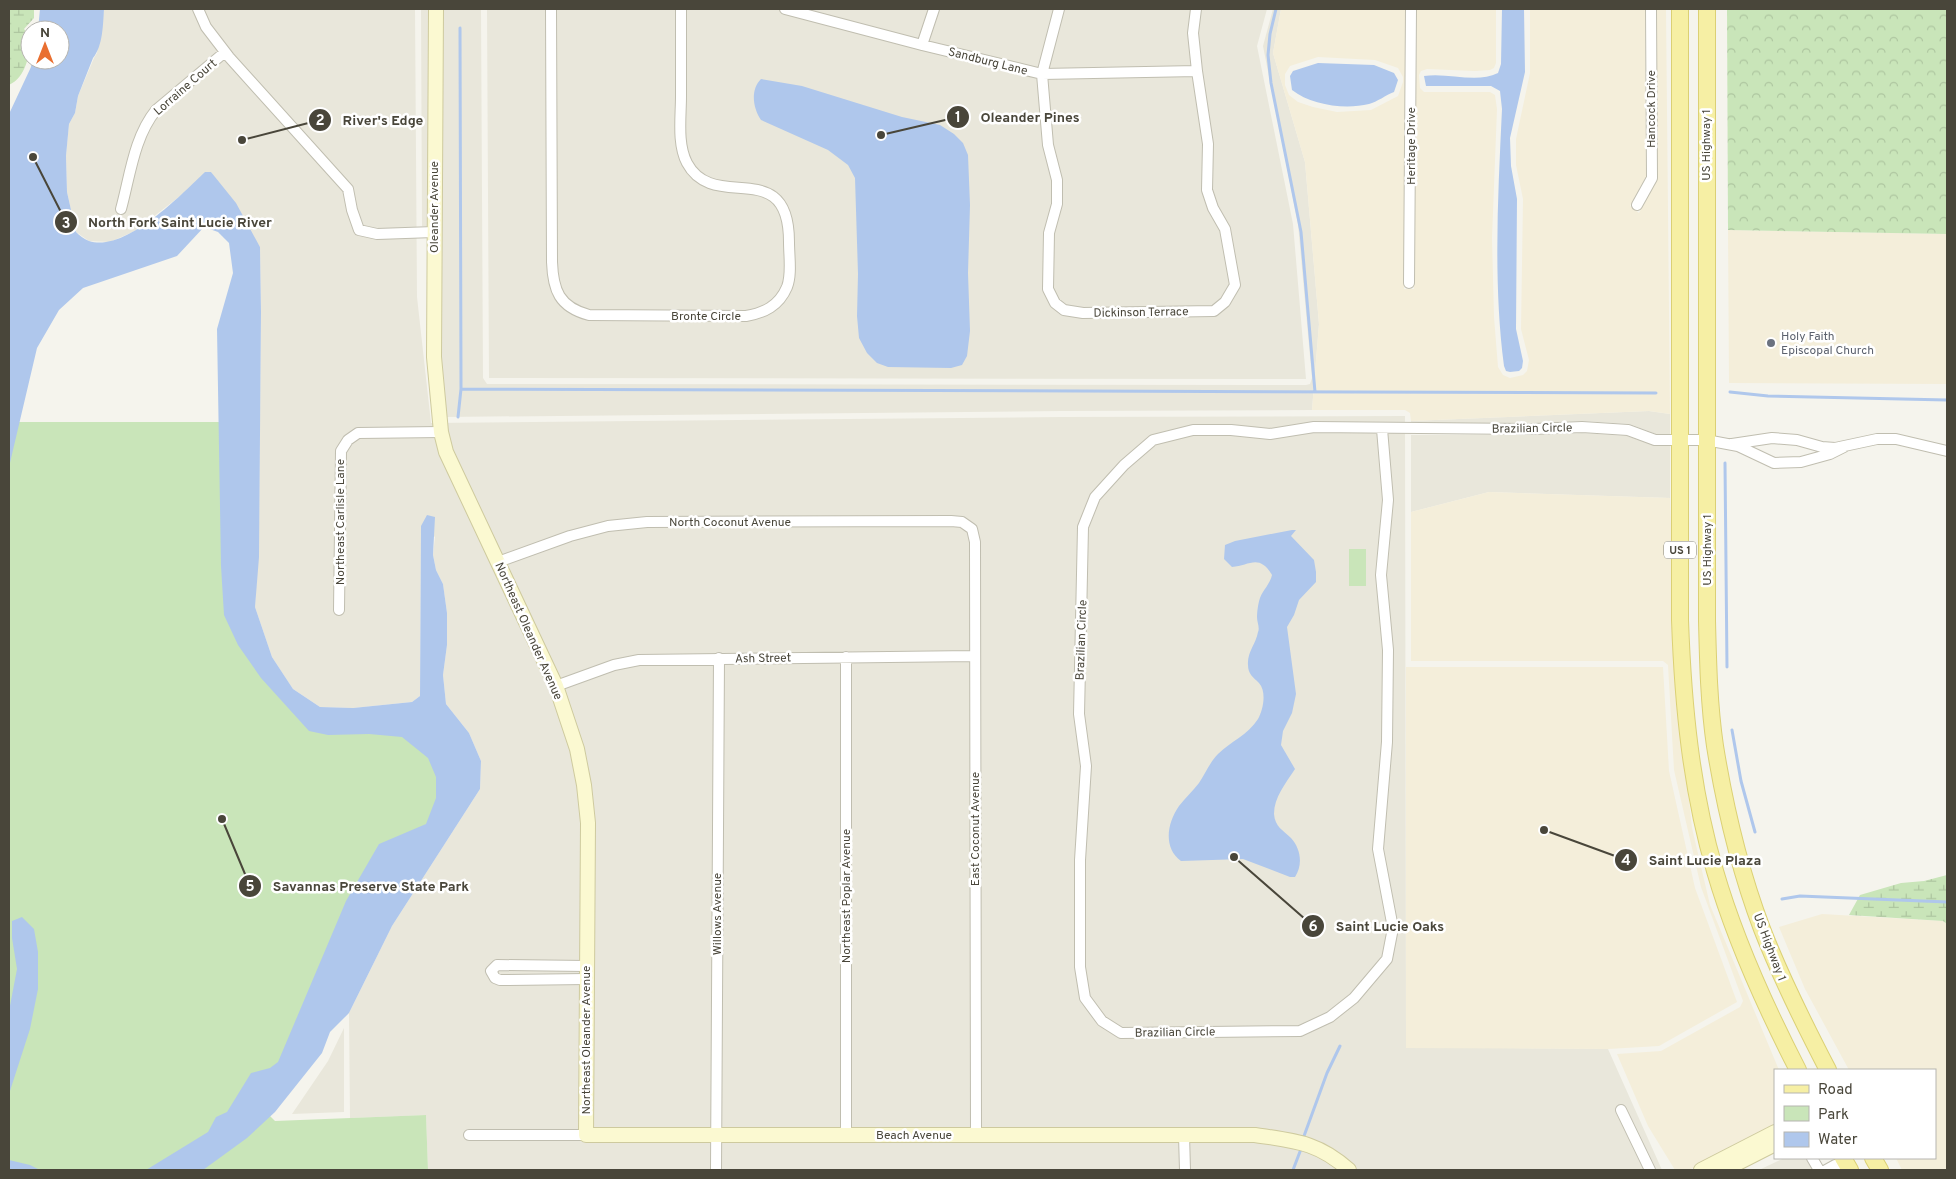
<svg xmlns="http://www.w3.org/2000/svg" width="1956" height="1179" viewBox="0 0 1956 1179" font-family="Overpass,sans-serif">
	<defs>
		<pattern id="forest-crowns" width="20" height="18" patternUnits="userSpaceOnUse" patternTransform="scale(1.25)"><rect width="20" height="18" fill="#c9e5b9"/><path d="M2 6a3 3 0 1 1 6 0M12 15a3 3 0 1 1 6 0" fill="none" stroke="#aec6a0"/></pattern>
		<pattern id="wetland-marsh" width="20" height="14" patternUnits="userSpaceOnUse" patternTransform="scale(1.25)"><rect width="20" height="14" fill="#c9e5b9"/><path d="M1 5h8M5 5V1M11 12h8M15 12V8" fill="none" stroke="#aec6a0"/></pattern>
	</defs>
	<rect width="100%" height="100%" fill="#f5f4ed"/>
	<!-- residential -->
	<path fill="#e9e7db" d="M104 9H415L417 297 431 423 1061 417 1405 416 1406 1047 1608 1049 1662 1170H428L426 1115 350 1118 349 1013 392 926 480 789 481 761 469 733 446 704 443 675 447 645V613L443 584 436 570 433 555 435 537 421 526 420 696 412 702 353 708 320 707 293 689 272 657 255 607 259 526 261 312 260 247 211 172 135 231 110 242 89 241 76 232 67 192 66 156 69 124 75 113 78 96 94 58 97 53Z
		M421 9H430L429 226H422Z
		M441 9H481L483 378 487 384 1306 385 1310 384 1312 378 1298 224 1263 46 1273 9H1281L1273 53 1305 162 1319 324 1312 410 1061 411 445 417 439 357Z
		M487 9H1267L1257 46 1293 224 1306 379 489 378Z
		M1649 411 1670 414V434H1656L1630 424 1583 421 1538 423H1411V421Z
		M1582 433 1627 436 1653 445 1670 446V498L1489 492 1411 512V435H1538Z
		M344 1028V1112L292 1114 328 1061Z
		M1784 1158H1818L1825 1170H1759Z"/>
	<!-- commercial -->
	<path fill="#f4eeda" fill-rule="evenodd" d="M1281 9H1406L1404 289H1414L1417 9H1496V63L1494 68 1490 70 1475 71 1427 69 1421 71 1419 75 1420 88 1424 92H1490L1495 95 1497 109 1492 238 1494 317 1498 367 1503 375 1510 378 1523 375 1527 371 1529 360 1521 329 1523 199 1516 165V139L1530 73V9H1645L1646 177 1630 206 1639 213 1657 178 1656 9H1666L1670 414 1649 411 1411 421 1410 413 1405 410H1312L1319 324 1305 162 1273 53ZM1318 57 1375 60 1398 68 1403 77V82L1398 96 1371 110 1337 112 1313 107 1298 102 1289 95 1285 85V74L1290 66Z
		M1728 230 1947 234V384L1729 383Z
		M1489 492 1670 498 1677 686 1692 828 1710 905 1779 1070H1775V1125L1689 1170H1675L1648 1126 1617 1054 1661 1051 1740 1007 1743 1001 1701 887 1674 770 1668 665 1663 661H1411V512Z
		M1406 667H1663L1669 771 1695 888 1737 1002 1659 1046 1608 1049 1406 1048Z
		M1822 914 1943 921 1947 924V1170H1902L1896 1158H1935V1070H1849L1805 989 1779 927Z"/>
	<!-- green -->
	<path fill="#c9e5b9" d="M9 422H224L222 579 290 699 327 720 415 726 456 783 255 1101 275 1121 426 1115 428 1170H9Z
		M1349 549H1366V586H1349Z"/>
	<!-- forest -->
	<path fill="url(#forest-crowns)" d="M1727 9H1947V234L1728 230Z"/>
	<!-- wetland -->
	<path fill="url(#wetland-marsh)" d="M9 9H34V18L24 29 30 37C30 55 26 77 9 85Z
		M1947 875V924L1943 921 1849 915 1860 895 1901 883 1924 881Z"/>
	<!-- water -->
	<path fill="#afc7ec" d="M40 9H104C103 24 103 46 93 58L78 96 75 113 69 124 66 156 67 192 76 232C79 235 84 239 89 241 125 253 181 195 205 172H211L236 203 260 247 261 312 259 557 255 607 272 657 293 689 320 707 353 708 412 702 420 696 421 526 427 515 435 517 433 555 436 570 443 584 447 613V645L443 675 446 704 469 733 481 761 480 789 392 926 349 1013 330 1032 322 1053 275 1112 247 1138 203 1170H146L208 1132 216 1117 227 1112 251 1073 270 1068 278 1062 346 901 379 844 426 824 436 798V777L428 758 402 737 369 734 328 735 309 731 261 678 238 645 224 615 221 566 217 329 233 273 229 243 218 232 204 227 177 256 83 288 59 310 37 348 9 467V114L31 67 32 60H60V30H38Z
		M1502 9H1524L1525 72 1510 138 1511 166 1517 199 1516 329 1523 361 1522 368 1519 371 1510 372 1506 371 1504 366C1493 281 1498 194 1502 109L1500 91 1491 86H1426L1424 76C1448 72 1476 84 1498 73L1501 64Z
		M1318 63 1374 65 1394 73 1398 80 1394 92C1386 95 1377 102 1369 104 1345 110 1311 105 1292 90L1290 76 1293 71Z
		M761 79 802 86 902 117 940 125 954 134 963 143 968 155 970 205 968 273 970 331 967 356 962 365 951 368 888 367 877 363 867 353 859 338 857 316 858 274 855 178 848 165 828 150 761 120C753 108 750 90 761 79Z
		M1292 530H1296L1291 536 1314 560 1316 572V582L1299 600 1294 615 1287 627 1296 694 1292 713 1283 731 1281 745 1295 769C1286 783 1274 797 1274 814 1275 827 1283 830 1291 838 1301 849 1303 865 1295 877H1290L1243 859 1181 861C1163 848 1167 823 1179 806 1185 798 1193 791 1199 783 1205 774 1210 762 1218 754 1230 742 1248 735 1258 719 1263 710 1267 692 1259 683 1253 677 1248 674 1248 665 1247 652 1256 644 1258 632 1260 628 1257 622 1257 617 1257 612 1258 604 1260 598 1263 590 1270 584 1272 575 1259 553 1249 566 1232 567L1224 559 1225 545 1235 541Z
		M22 917 34 929 38 952V989L30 1029 9 1094V1011L17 969 12 938V921Z
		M9 1160 30 1165 40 1170H9Z"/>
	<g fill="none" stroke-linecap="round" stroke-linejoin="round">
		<!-- stream -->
		<path stroke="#afc7ec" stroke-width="3" d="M1276 9 1270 34 1268 55 1271 83 1301 232 1315 392
			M461 389 1656 393
			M1730 392 1768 396 1947 400
			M458 417 461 389 460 28
			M1725 463 1727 667
			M1732 730 1741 781 1755 832
			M1782 899 1800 896 1947 902
			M1304 1136 1327 1073 1340 1046
			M1293 1170 1301 1149"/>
		<defs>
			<path id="street" d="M198 9 206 27 229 57 348 189 352 210 359 230 377 234 434 232
				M551 9 552 262C553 290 559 307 589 315L746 316C764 313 779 306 787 287 792 274 789 257 789 242 789 154 714 214 687 163 677 144 681 117 681 96 681 67 681 38 681 9
				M785 9 922 45 1042 74 1197 71
				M1059 9 1042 74 1048 145 1057 180V204L1049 233 1048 289 1055 303 1064 310 1083 313 1214 311 1225 302 1235 285 1225 229 1213 208 1207 190 1208 144 1197 71 1193 33 1196 9
				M922 45 934 9
				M1637 205 1652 178 1651 9
				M121 209C130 176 134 137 156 110L225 52
				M1409 283 1411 9
				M1382 429 1388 500 1381 575 1388 650 1387 742 1378 849 1393 928 1387 959 1354 998 1330 1017 1300 1031 1121 1033 1102 1021 1085 998 1080 967V860L1086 766 1079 714 1083 527 1095 497 1124 465 1153 440 1193 430H1231L1270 434 1314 427 1534 429 1582 427 1628 430 1655 440H1706L1738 446 1774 463 1801 462 1830 454 1844 447
				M1732 444 1772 438 1797 440 1822 447 1835 448 1877 439H1896L1947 451
				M498 562 570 536 608 526 647 522 951 521 962 522 972 529 975 542 976 1135
				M339 610 341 451 348 440 358 433 441 432
				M846 657V1135
				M556 686 614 665 639 660 974 656
				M586 966 497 965 491 971 495 978 500 980 586 979
				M1621 1110 1650 1170
				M469 1135H586
				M1184 1135 1185 1170
				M1812 1158 1819 1170
				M716 1170 719 658
				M1826 1170 1835 1165H1847"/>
			<path id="secondary" d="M436 9 434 357 441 432 446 452 556 686 577 749 584 785 588 823 586 1135H1255C1295 1141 1318 1142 1349 1170
				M1701 1170 1775 1132
				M1724 1170 1775 1144"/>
			<path id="primary" d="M1680 9V620C1683 705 1691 789 1715 871 1735 940 1765 1006 1798 1070
				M1707 9V621C1708 663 1709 705 1715 746 1725 808 1740 871 1762 929 1781 978 1804 1024 1828 1070
				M1843 1158 1850 1170
				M1873 1158 1880 1170"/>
		</defs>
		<!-- street casing -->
		<use href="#street" stroke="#c0beb0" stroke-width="12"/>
		<!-- secondary casing -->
		<use href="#secondary" stroke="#ceca9e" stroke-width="16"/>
		<!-- primary casing -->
		<use href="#primary" stroke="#dbd074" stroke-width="18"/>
		<!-- street -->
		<use href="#street" stroke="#fff" stroke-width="10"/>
		<!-- secondary -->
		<use href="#secondary" stroke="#fbf9d1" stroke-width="14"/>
		<!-- primary -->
		<use href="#primary" stroke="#f6efa4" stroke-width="16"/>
	</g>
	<!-- markers -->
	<circle fill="#6b7280" stroke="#fff" stroke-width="2" cx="1771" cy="343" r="5"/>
	<g text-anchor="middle" stroke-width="5" stroke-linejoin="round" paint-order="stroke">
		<!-- shield labels -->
		<rect fill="#fff" stroke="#807e75" stroke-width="1" x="1664" y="541.5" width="32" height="17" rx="4"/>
		<g font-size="11" font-weight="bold" fill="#49463a">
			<text x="1680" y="554">US 1</text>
		</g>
		<!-- street labels -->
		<g font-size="12" fill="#49463a" stroke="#fff">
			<text transform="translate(988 61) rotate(14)" y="4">Sandburg Lane</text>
			<text transform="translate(185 87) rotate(-41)" y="4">Lorraine Court</text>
			<text transform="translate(1651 109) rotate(-90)" y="4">Hancock Drive</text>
			<text transform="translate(1706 145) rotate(-90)" y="4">US Highway 1</text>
			<text transform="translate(1411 146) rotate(-90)" y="4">Heritage Drive</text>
			<text transform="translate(434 207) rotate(-90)" y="4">Oleander Avenue</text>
			<text transform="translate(1141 312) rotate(-1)" y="4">Dickinson Terrace</text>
			<text x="706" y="320">Bronte Circle</text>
			<text transform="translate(1532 428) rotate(-1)" y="4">Brazilian Circle</text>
			<text transform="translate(340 522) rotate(-90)" y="4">Northeast Carlisle Lane</text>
			<text x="730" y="526">North Coconut Avenue</text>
			<text transform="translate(1707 550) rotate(-90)" y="4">US Highway 1</text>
			<text transform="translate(529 631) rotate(66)" y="4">Northeast Oleander Avenue</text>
			<text transform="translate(1081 640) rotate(-88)" y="4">Brazilian Circle</text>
			<text transform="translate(763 658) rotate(-1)" y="4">Ash Street</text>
			<text transform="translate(975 829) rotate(-90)" y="4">East Coconut Avenue</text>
			<text transform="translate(846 896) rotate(-90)" y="4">Northeast Poplar Avenue</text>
			<text transform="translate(717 914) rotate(-90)" y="4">Willows Avenue</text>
			<text transform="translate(1770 947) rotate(69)" y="4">US Highway 1</text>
			<text transform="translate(1175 1032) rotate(-1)" y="4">Brazilian Circle</text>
			<text transform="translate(586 1040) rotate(-90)" y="4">Northeast Oleander Avenue</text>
			<text x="914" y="1139">Beach Avenue</text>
		</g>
		<!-- worship labels -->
		<g font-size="12" fill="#5b616d" stroke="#fff" text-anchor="start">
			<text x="1781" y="340">Holy Faith<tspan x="1781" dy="14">Episcopal Church</tspan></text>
		</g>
	</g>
	<!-- callouts -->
	<path fill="none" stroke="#49463a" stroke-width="2" d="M881 135L958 117M242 140L320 120M33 157L66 222M1544 830L1626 860M222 819L250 886M1234 857L1313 926"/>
	<g fill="#49463a" stroke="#fff" stroke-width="2">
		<circle cx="881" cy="135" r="5"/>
		<circle cx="242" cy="140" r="5"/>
		<circle cx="33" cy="157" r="5"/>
		<circle cx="1544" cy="830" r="5"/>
		<circle cx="222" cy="819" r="5"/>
		<circle cx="1234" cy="857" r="5"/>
		<circle cx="958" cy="117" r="12"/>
		<circle cx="320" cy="120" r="12"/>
		<circle cx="66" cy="222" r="12"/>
		<circle cx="1626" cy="860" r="12"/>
		<circle cx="250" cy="886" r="12"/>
		<circle cx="1313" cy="926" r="12"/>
	</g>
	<g font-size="15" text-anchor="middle" font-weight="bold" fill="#fff">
		<text x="958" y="122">1</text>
		<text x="320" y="125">2</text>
		<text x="66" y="228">3</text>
		<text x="1626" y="865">4</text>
		<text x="250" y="891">5</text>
		<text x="1313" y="931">6</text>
	</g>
	<g font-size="14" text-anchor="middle" font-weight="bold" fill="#49463a" stroke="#fff" stroke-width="5" stroke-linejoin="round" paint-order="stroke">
		<text x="1030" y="122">Oleander Pines</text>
		<text x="383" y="125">River's Edge</text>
		<text x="180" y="227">North Fork Saint Lucie River</text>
		<text x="1705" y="865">Saint Lucie Plaza</text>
		<text x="371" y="891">Savannas Preserve State Park</text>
		<text x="1390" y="931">Saint Lucie Oaks</text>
	</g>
	<!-- border -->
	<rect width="1956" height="1179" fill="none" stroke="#49463a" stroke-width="20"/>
	<!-- legend -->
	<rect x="1774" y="1069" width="162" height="90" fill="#ffffff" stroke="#b6b5b0"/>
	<rect x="1784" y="1085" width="25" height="8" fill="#f6efa4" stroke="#b6b5b0"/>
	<text x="1818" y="1094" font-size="15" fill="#49463a">Road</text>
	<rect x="1784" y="1106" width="25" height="15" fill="#c9e5b9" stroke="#b6b5b0"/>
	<text x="1818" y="1119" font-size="15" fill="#49463a">Park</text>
	<rect x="1784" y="1132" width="25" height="15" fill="#afc7ec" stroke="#b6b5b0"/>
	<text x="1818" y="1144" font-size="15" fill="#49463a">Water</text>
	<!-- north arrow -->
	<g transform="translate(45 45)"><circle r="24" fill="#ffffff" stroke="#b6b5b0"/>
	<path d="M0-4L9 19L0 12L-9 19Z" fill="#e96f30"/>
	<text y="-8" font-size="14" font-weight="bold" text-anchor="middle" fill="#49463a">N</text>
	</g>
</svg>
